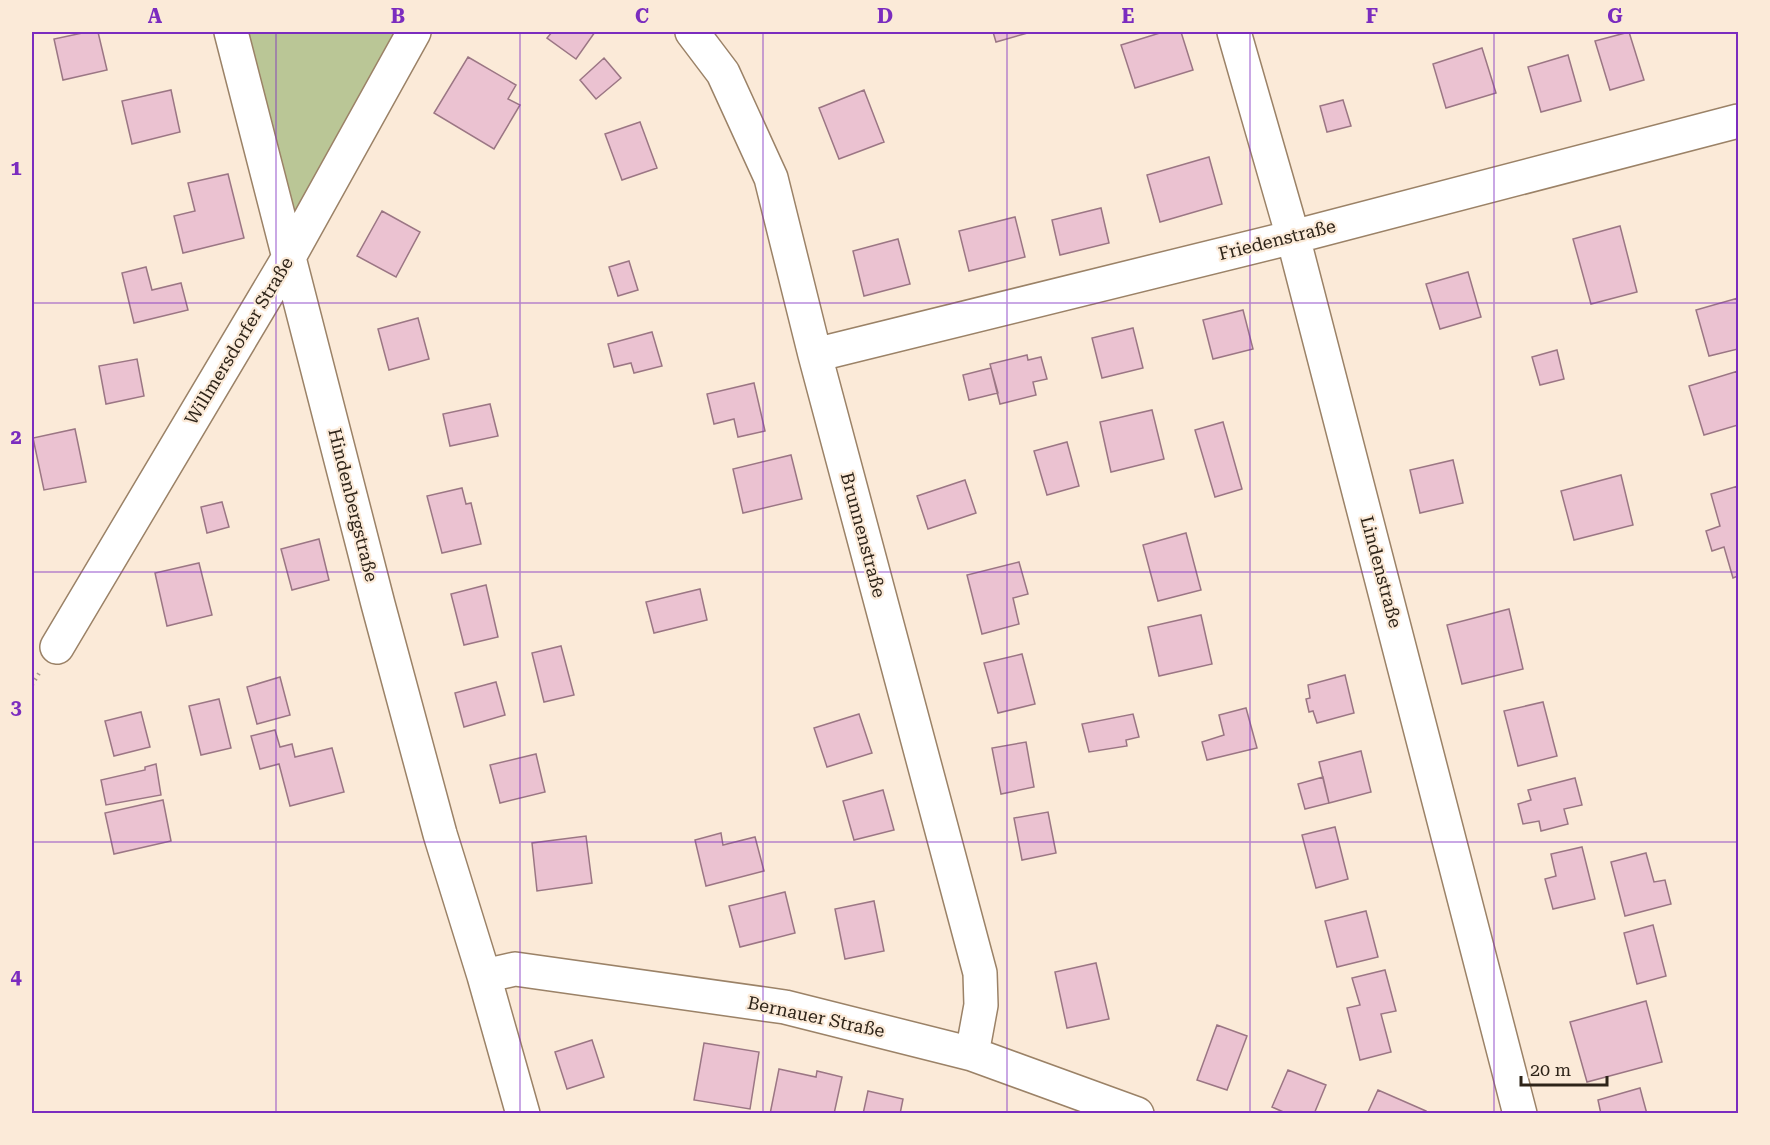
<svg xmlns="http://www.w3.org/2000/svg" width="1770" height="1145" viewBox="0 0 1770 1145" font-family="'Roboto Serif',serif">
	<rect width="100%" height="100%" fill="#fbead8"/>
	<!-- green -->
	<path fill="#bac696" d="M246 32H399L296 220Z"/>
	<!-- building -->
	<path fill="#ebc2d1" stroke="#9b7684" stroke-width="1.5" d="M87 32H98L107 70 63 80 54 39Z
		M552 32H595L576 59 547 38Z
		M993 32H1031L996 42Z
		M1163 32H1181L1193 70 1135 88 1121 45Z
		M1629 32 1644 80 1610 90 1595 41Z
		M1482 48 1496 93 1446 108 1433 64Z
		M1568 55 1581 101 1541 112 1528 67Z
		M468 57 516 85 508 99 520 105 494 149 434 113Z
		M604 58 621 78 596 99 580 80Z
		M171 90 180 132 132 144 122 101Z
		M864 90 884 142 839 159 819 108Z
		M1343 100 1351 126 1327 132 1320 106Z
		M640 122 657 168 622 180 605 134Z
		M1209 157 1222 204 1160 222 1147 175Z
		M228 174 244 238 183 253 174 216 195 211 188 183Z
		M1101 208 1109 243 1060 255 1052 220Z
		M382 211 420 232 396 277 357 256Z
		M1015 217 1025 257 969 271 959 231Z
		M1620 226 1637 292 1591 304 1573 239Z
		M898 239 910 284 864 296 853 251Z
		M629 261 638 290 618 296 609 267Z
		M146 267 152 290 181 283 188 310 134 323 122 273Z
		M1468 272 1481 317 1440 329 1426 284Z
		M1738 298V349L1709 356 1696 310Z
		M1243 310 1253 349 1213 359 1203 320Z
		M418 318 429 359 389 370 378 329Z
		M1133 328 1143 368 1102 378 1092 338Z
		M652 332 662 366 634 373 631 363 614 367 608 344Z
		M1557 350 1564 379 1540 385 1532 357Z
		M1027 355 1028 360 1041 357 1047 379 1033 382 1036 395 1000 404 990 364Z
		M137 359 144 396 106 404 99 366Z
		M991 368 998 393 969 400 963 375Z
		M1738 371V425L1704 435 1689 386Z
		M754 383 765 431 738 437 734 419 714 424 707 394Z
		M490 404 498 436 450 446 443 414Z
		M1152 410 1164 459 1111 472 1100 422Z
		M1223 422 1242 489 1215 497 1195 430Z
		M75 429 86 482 44 490 33 438Z
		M1067 442 1079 486 1047 495 1034 451Z
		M791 455 802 499 743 513 733 469Z
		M1453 460 1463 503 1420 513 1410 470Z
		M1621 475 1633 525 1574 540 1561 491Z
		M965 480 976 513 928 529 917 496Z
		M1738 486V576L1733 578 1724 547 1712 551 1706 531 1720 526 1711 494Z
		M462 488 466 504 471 503 481 544 442 553 427 496Z
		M222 502 229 527 207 533 201 507Z
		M1186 533 1201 590 1158 601 1143 545Z
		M319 539 329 580 292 590 281 549Z
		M1019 562 1028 594 1013 598 1019 624 982 634 967 575Z
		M199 563 212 615 167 626 155 573Z
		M486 585 498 637 464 645 451 594Z
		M700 589 707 620 654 633 646 602Z
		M1509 609 1523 669 1462 684 1447 625Z
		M1201 615 1212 664 1159 676 1148 627Z
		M561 646 574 695 544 702 532 653Z
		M1022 654 1035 704 998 713 984 663Z
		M1345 675 1354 713 1317 723 1313 711 1309 712 1306 699 1310 698 1308 685Z
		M280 677 290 715 257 724 247 687Z
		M496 682 505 715 464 727 455 693Z
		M219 699 231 748 201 755 189 706Z
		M1543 702 1557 756 1518 766 1504 711Z
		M1246 708 1257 748 1207 760 1202 742 1224 735 1219 715Z
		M141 712 150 747 114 756 105 721Z
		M859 714 872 753 827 767 814 728Z
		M1133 714 1139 737 1126 740 1127 746 1089 752 1082 724Z
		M275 730 280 747 292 744 295 757 332 748 344 792 290 806 279 764 260 769 251 736Z
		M1026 742 1034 787 1001 794 992 748Z
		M1361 751 1371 792 1329 803 1319 762Z
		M536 754 545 792 500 803 490 765Z
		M156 764 161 795 106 805 101 780 145 770V767Z
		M1323 777 1329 803 1305 809 1298 784Z
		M1575 778 1582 805 1564 809 1568 824 1541 831 1539 821 1523 824 1518 804 1531 800 1528 790Z
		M883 790 894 830 854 840 843 801Z
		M163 800 171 841 114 854 105 813Z
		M1048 812 1056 853 1022 860 1014 818Z
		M1335 827 1348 879 1316 888 1302 835Z
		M721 833 723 845 755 837 764 871 706 886 695 840Z
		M586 836 592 883 537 891 532 843Z
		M1582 847 1595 899 1553 909 1545 879 1556 876 1551 854Z
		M1646 853 1654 882 1665 880 1671 904 1625 916 1611 862Z
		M785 892 795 933 740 947 729 906Z
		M874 901 884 951 845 959 835 909Z
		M1366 911 1378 957 1337 967 1325 921Z
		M1653 925 1666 976 1637 984 1624 933Z
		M1096 963 1109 1019 1067 1028 1055 972Z
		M1385 970 1396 1011 1381 1014 1391 1052 1360 1060 1347 1008 1360 1005 1352 978Z
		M1646 1001 1662 1062 1587 1082 1570 1022Z
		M1217 1025 1247 1036 1227 1090 1197 1080Z
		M592 1040 604 1077 567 1089 555 1052Z
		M704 1043 759 1052 750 1109 694 1100Z
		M779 1069 816 1077 817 1071 842 1077 834 1114H770Z
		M1288 1070 1326 1085 1314 1114H1288L1272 1107Z
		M1640 1088 1647 1114H1601L1598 1100Z
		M1378 1090 1426 1111 1425 1114H1367Z
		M868 1091 903 1099 900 1114H863Z"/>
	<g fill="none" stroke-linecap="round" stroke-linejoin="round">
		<defs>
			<path id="minor" d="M231 32 378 604 440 834 484 976 523 1114
				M692 32 723 73 771 178 815 355 980 973 981 1005 972 1054
				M1234 32 1293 237 1520 1114
				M815 355 1293 237 1738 121
				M57 647 289 257 414 32
				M484 976 515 969 785 1007 972 1054 1137 1114"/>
		</defs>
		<!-- minor casing -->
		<use href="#minor" stroke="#9b8267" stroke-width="36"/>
		<!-- path -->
		<path stroke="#aa9b8c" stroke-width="4" stroke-dasharray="1.5 4.5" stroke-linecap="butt" d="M32 685 41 670"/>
		<!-- minor -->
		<use href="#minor" stroke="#fff" stroke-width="33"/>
	</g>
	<!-- grid -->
	<path fill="none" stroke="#7b2cbf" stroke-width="1.5" stroke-opacity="0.55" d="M276 32V1114M520 32V1114M763 32V1114M1007 32V1114M1250 32V1114M1494 32V1114M32 303H1738M32 572H1738M32 842H1738"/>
	<g text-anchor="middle" stroke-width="4.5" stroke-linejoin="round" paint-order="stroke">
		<!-- street labels -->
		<g font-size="18" fill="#2e2419" stroke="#fbead8">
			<text transform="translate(1277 240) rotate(-14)" y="6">Friedenstraße</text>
			<text transform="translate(239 341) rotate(-59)" y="6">Willmersdorfer Straße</text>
			<text transform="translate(353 505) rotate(76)" y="6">Hindenbergstraße</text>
			<text transform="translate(863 535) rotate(75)" y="6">Brunnenstraße</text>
			<text transform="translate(1381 572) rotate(75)" y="6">Lindenstraße</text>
			<text transform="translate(816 1017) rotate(12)" y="6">Bernauer Straße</text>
		</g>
	</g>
	<!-- border -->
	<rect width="1770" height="1145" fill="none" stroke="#fbead8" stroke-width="66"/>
	<!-- scale -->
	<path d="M1521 1076v9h86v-9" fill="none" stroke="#2e2419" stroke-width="3"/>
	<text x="1530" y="1076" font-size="18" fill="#2e2419" stroke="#fbead8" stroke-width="4.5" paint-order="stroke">20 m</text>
	<rect x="33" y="33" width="1704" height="1079" fill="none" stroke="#7b2cbf" stroke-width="2"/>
	<g font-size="20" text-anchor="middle" font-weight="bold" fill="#7b2cbf">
		<text x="155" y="23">A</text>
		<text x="398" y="23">B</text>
		<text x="642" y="23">C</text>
		<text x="885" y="23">D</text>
		<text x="1128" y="23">E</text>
		<text x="1372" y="23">F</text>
		<text x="1615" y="23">G</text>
		<text x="16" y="175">1</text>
		<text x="16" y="444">2</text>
		<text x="16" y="714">3</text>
		<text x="16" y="984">4</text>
	</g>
</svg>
